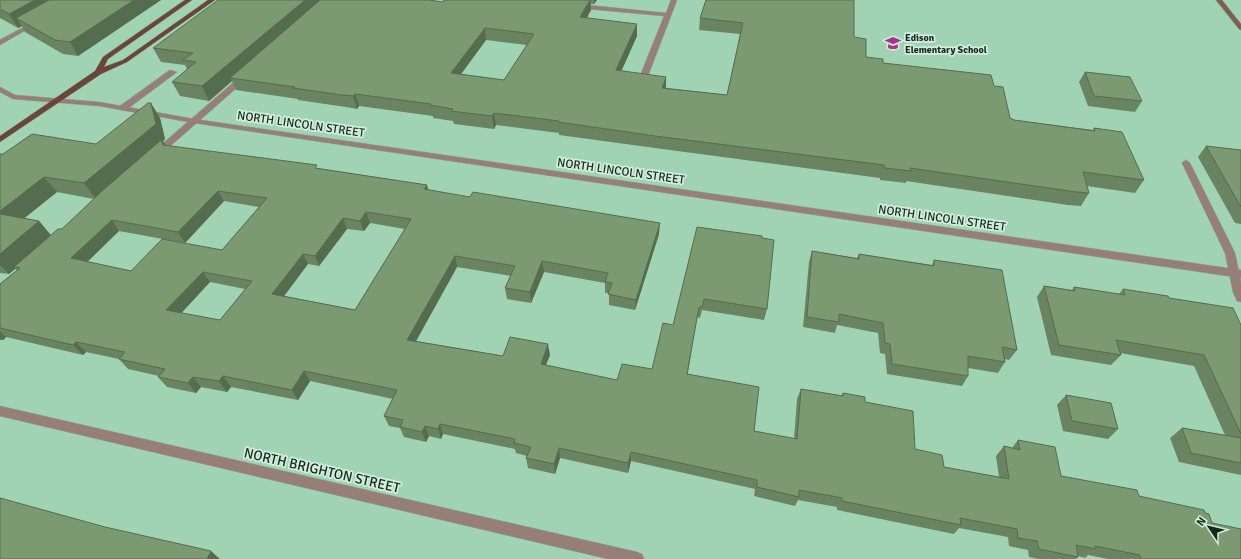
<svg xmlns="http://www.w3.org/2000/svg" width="1241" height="559" viewBox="0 0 1241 559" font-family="Signika,sans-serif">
	<rect width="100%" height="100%" fill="#9fd3b4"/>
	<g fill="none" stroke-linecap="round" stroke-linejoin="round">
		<defs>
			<path id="lane" d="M33 22 38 23 0 45V40Z
				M170 70 177 72 126 110H120V106Z
				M241 76 248 78 159 156H153V152Z
				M1186 160 1190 163 1235 253 1241 282V302L1237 301 1233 292 1225 253 1182 163Z"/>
			<path id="street" d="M671 0H677L648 76 644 78 640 76 664 16 577 8 574 6 577 4 666 13Z
				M0 87 15 95 99 102 194 119 1241 270V278L194 123 99 106 13 99 0 92Z
				M0 406 637 552 642 554 644 559H608L0 416Z"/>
			<path id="secondary" d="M1216 0H1222L1241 24V30L1239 29Z"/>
			<path id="primary" d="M185 0H192L108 59 104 67 123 60 208 0H215L127 62 101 74 0 142V136L95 71 103 57Z"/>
		</defs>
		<!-- lane casing -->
		<use href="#lane" stroke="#83b196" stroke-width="1"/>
		<!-- street casing -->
		<use href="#street" stroke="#83b196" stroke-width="1"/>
		<!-- secondary casing -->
		<use href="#secondary" stroke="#83b196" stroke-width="1"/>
		<!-- primary casing -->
		<use href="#primary" stroke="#83b196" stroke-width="1"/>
		<!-- lane -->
		<use href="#lane" fill="#977f78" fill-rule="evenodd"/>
		<!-- street -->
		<use href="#street" fill="#977f78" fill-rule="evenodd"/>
		<!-- secondary -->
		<use href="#secondary" fill="#7f5d53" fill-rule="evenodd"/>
		<!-- primary -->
		<use href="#primary" fill="#6d4538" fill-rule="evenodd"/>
	</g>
	<!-- wall -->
	<path fill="#6a8461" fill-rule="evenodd" d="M0 0H161L78 56 63 54 25 32 22 26 18 28 0 18Z
		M444 0H597L594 4H591V10L587 18 637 36 621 71 666 88 727 95 740 34 699 30 700 18 706 0 854 37 866 57 883 63 994 86 1010 118 1014 120 1093 130 1094 128 1144 180 1135 193 1087 186 1089 193 1081 206 1068 205 906 181V183L880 180V178L655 148 559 135V133L496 125 494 129 454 124 453 121 433 118V116L359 106 357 109 346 107 298 100V99L236 90 232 81 209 101 180 96 172 82 187 69 185 65 161 62 153 48 443 2ZM486 40 527 45 504 80 461 74Z
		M1085 72 1142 101 1135 112 1088 106 1079 82Z
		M160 118 165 139 163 141 165 145 427 185 428 190 659 234 635 310 609 305V293H605V283L544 272 531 303 507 299 505 288 511 276 457 267 416 341 503 356 550 355 546 365 617 380 652 369 673 325 762 238 767 309 764 320 702 310 700 318 697 317 687 374 754 431 794 439 797 399 801 389 841 396 843 393 865 402 915 449 944 467 999 477 996 456 1004 446 1012 448 1018 440 1061 476 1205 513 1212 523 1241 559H1108L1088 555 1085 558 1078 556V557L1076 559H1038L1029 557 1028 550 1009 546 1008 537 959 528 954 534 837 510V507L798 500 795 506 754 496 755 489 631 461 628 473 560 458 555 474 528 468 526 458 527 456 516 453 515 449 443 434 441 439 429 436 426 442 404 437 400 428 389 426 384 416 393 399 310 381 298 400 231 387 227 392 201 387 196 393 167 387 158 377 159 376 128 369 119 359 86 352 83 355 6 337 3 340H0V284L17 270 15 269 9 274 0 273V154H3L96 144ZM57 192 94 199 62 229 51 235 39 221 24 218ZM224 201 259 207 222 250 131 271 87 262 119 231 185 243ZM370 223 405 229 355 310 284 296 308 264 319 266 347 229 364 231ZM210 282 245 289 220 320 181 313Z
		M1206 146 1241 150V224L1235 223 1198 157Z
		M812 251 857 258 859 254 932 265 934 260 1017 350 1009 360 1005 359V362L998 373 968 368V376L962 386 887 374 885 354 880 353 878 333 837 325 835 333 803 327 809 262Z
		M1044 286 1072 290 1074 287 1119 294 1123 289 1169 298 1241 325V475L1179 462 1170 438 1182 428 1225 435 1194 366 1120 353 1121 355 1111 365 1051 355 1037 297Z
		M1066 395 1118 429 1108 439 1063 431 1057 405Z"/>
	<!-- shaded-wall -->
	<path fill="#566c4f" d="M35 0H67L16 18 22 26 18 28 9 14Z
		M134 0H161L78 56 70 42Z
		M305 0H326L230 78 232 81 209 101 202 86Z
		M590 0 591 10 580 29V17Z
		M594 0H597L594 4Z
		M637 24V36L616 83V70Z
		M485 28 486 40 453 85 451 73Z
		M666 77V89L662 88Z
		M355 94 359 106 357 109 353 96Z
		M151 103 160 118 165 139 163 141 168 150 96 199 84 183Z
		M494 113 496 125 494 129 492 116Z
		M44 177 57 192 11 229 0 216V211Z
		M427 185 430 196 424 189Z
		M218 191 224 201 185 243 178 232Z
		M366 212 370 223 364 231 360 221Z
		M343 218 347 229 319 266 315 256Z
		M112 220 119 231 80 269 71 258Z
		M39 221 52 237 14 267 15 269 9 274 0 265V254Z
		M660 223 659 234 635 310 636 300Z
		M303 254 308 264 278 304 272 294Z
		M455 256 457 267 411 350 407 340Z
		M542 261 544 272 531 303 530 292Z
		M203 272 210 282 174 321 166 310Z
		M699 307 697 317 686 384 687 374Z
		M0 331 6 337 3 340 0 338Z
		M76 342 86 352 83 355 73 345Z
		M548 344 550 355 542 374 541 364Z
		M304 371 310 381 298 400 292 390Z
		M223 376 231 387 227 392 219 381Z
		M193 377 201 387 196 393 188 383Z
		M440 424 443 434 441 439 438 429Z
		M425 426 429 436 426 442 422 432Z
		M559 448 560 458 555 474 554 464Z
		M631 452V461L628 473V463Z
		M211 551 220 559H207Z"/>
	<!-- building -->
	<path fill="#7b9a71" stroke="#566c4f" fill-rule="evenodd" d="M0 0H35L9 14 0 9Z
		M49 0H134L70 42 55 40 16 18Z
		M218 0H305L202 86 172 82 196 62 183 60 193 53 153 48Z
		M320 0H429L443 2 444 0H590L580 17 637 24 616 70 666 77 662 88 727 95 743 23 700 18 706 0H854V37L866 39V57L883 59V63L991 75 994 86 1003 87 1010 118 1014 120 1095 131 1094 128 1122 132 1144 180 1083 172 1089 193 1076 192 910 168 911 171 885 168 884 165 655 136 558 122 559 121 494 113 492 116 451 111 453 109 430 105 431 104 355 94 353 96 342 95 293 88 295 87 230 78ZM485 28 534 34 504 80 451 73Z
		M1085 72 1130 77 1142 101 1094 96Z
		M148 103H151L156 124 84 183 44 177 0 211V154H3L32 134 96 144Z
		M161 140 163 145 317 165 315 168 427 185 424 189 470 197 473 192 660 223 636 300 608 294 612 283 605 282 608 273 542 261 530 292 505 288 515 266 455 256 407 340 503 356 510 337 548 344 541 364 617 380 622 364 652 369 663 323 673 325 697 227 762 236V238L774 240 767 309 704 299 702 307H699L687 374 759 387 754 431 797 439 801 389 843 396V393L865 397V402L913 411 915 449 942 455 944 467 1009 479 1004 446 1020 450 1018 440 1055 447 1061 476 1137 490 1139 496 1204 510 1205 513 1209 514 1212 523 1241 529V559H1141L1140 555 1095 546 1096 549 1076 545 1078 557 1039 549 1037 541 1018 538 1017 529 960 518 961 525 842 501V498L799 490V497L757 487V480L631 452 628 463 559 448 554 464 526 458 531 447 514 443 515 439 440 424 438 429 425 426 422 432 400 427 403 420 384 416 397 390 304 371 292 390 223 376 219 381 193 377 188 383 158 377 165 369 119 359 125 352 76 342 73 345 0 328V284L20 268 14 267 58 229H62L102 191ZM218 191 267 198 222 250 162 239 131 271 71 258 112 220 178 232ZM366 212 411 219 355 310 272 294 303 254 315 256 343 218 360 221ZM203 272 252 281 220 320 166 310Z
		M1206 146 1241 150V207Z
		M0 214 39 221 0 254Z
		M812 251 859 259V254L934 266V260L1002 270 1017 350 1002 347 1005 362 968 356V376L892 364 890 344 885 343 883 323 839 314V322L807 317Z
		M1044 286 1075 291 1074 287 1125 295 1123 289 1168 296 1169 298 1233 308 1241 325V434L1204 355 1116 340 1121 355 1059 345Z
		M1066 395 1111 403 1118 429 1072 421Z
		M1182 428 1241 438V463L1191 453Z
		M0 498 105 527 211 551 207 559H0Z"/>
	<!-- icons -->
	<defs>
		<symbol id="school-bare" viewBox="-9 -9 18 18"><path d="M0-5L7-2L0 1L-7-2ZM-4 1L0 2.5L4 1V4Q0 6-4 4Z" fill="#a7338c" stroke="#d3eddd" stroke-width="2.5" paint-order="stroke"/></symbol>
	</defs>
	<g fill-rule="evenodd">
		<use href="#school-bare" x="882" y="32" width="22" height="22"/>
	</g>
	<g text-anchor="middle" stroke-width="3.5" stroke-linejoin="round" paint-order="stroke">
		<!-- far-poi labels -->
		<g font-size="10" font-weight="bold" fill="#14291e" stroke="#d3eddd" text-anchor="start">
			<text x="905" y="41">Edison<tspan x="905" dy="12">Elementary School</tspan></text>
		</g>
		<!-- street labels -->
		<g font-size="12" fill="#14291e" stroke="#d3eddd">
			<text transform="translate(301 124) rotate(8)" y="4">NORTH LINCOLN STREET</text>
			<text transform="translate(621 171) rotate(8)" y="4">NORTH LINCOLN STREET</text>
			<text transform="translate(942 218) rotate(8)" y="4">NORTH LINCOLN STREET</text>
		</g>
		<!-- near-street labels -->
		<g font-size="14" fill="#14291e" stroke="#d3eddd">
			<text transform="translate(322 470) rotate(13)" y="5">NORTH BRIGHTON STREET</text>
		</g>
	</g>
	<!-- north arrow -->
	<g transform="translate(1209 527) rotate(305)" stroke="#d3eddd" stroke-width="3" paint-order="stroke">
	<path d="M0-3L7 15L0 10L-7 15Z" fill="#14291e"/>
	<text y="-6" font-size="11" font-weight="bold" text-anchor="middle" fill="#14291e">N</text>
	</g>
</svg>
